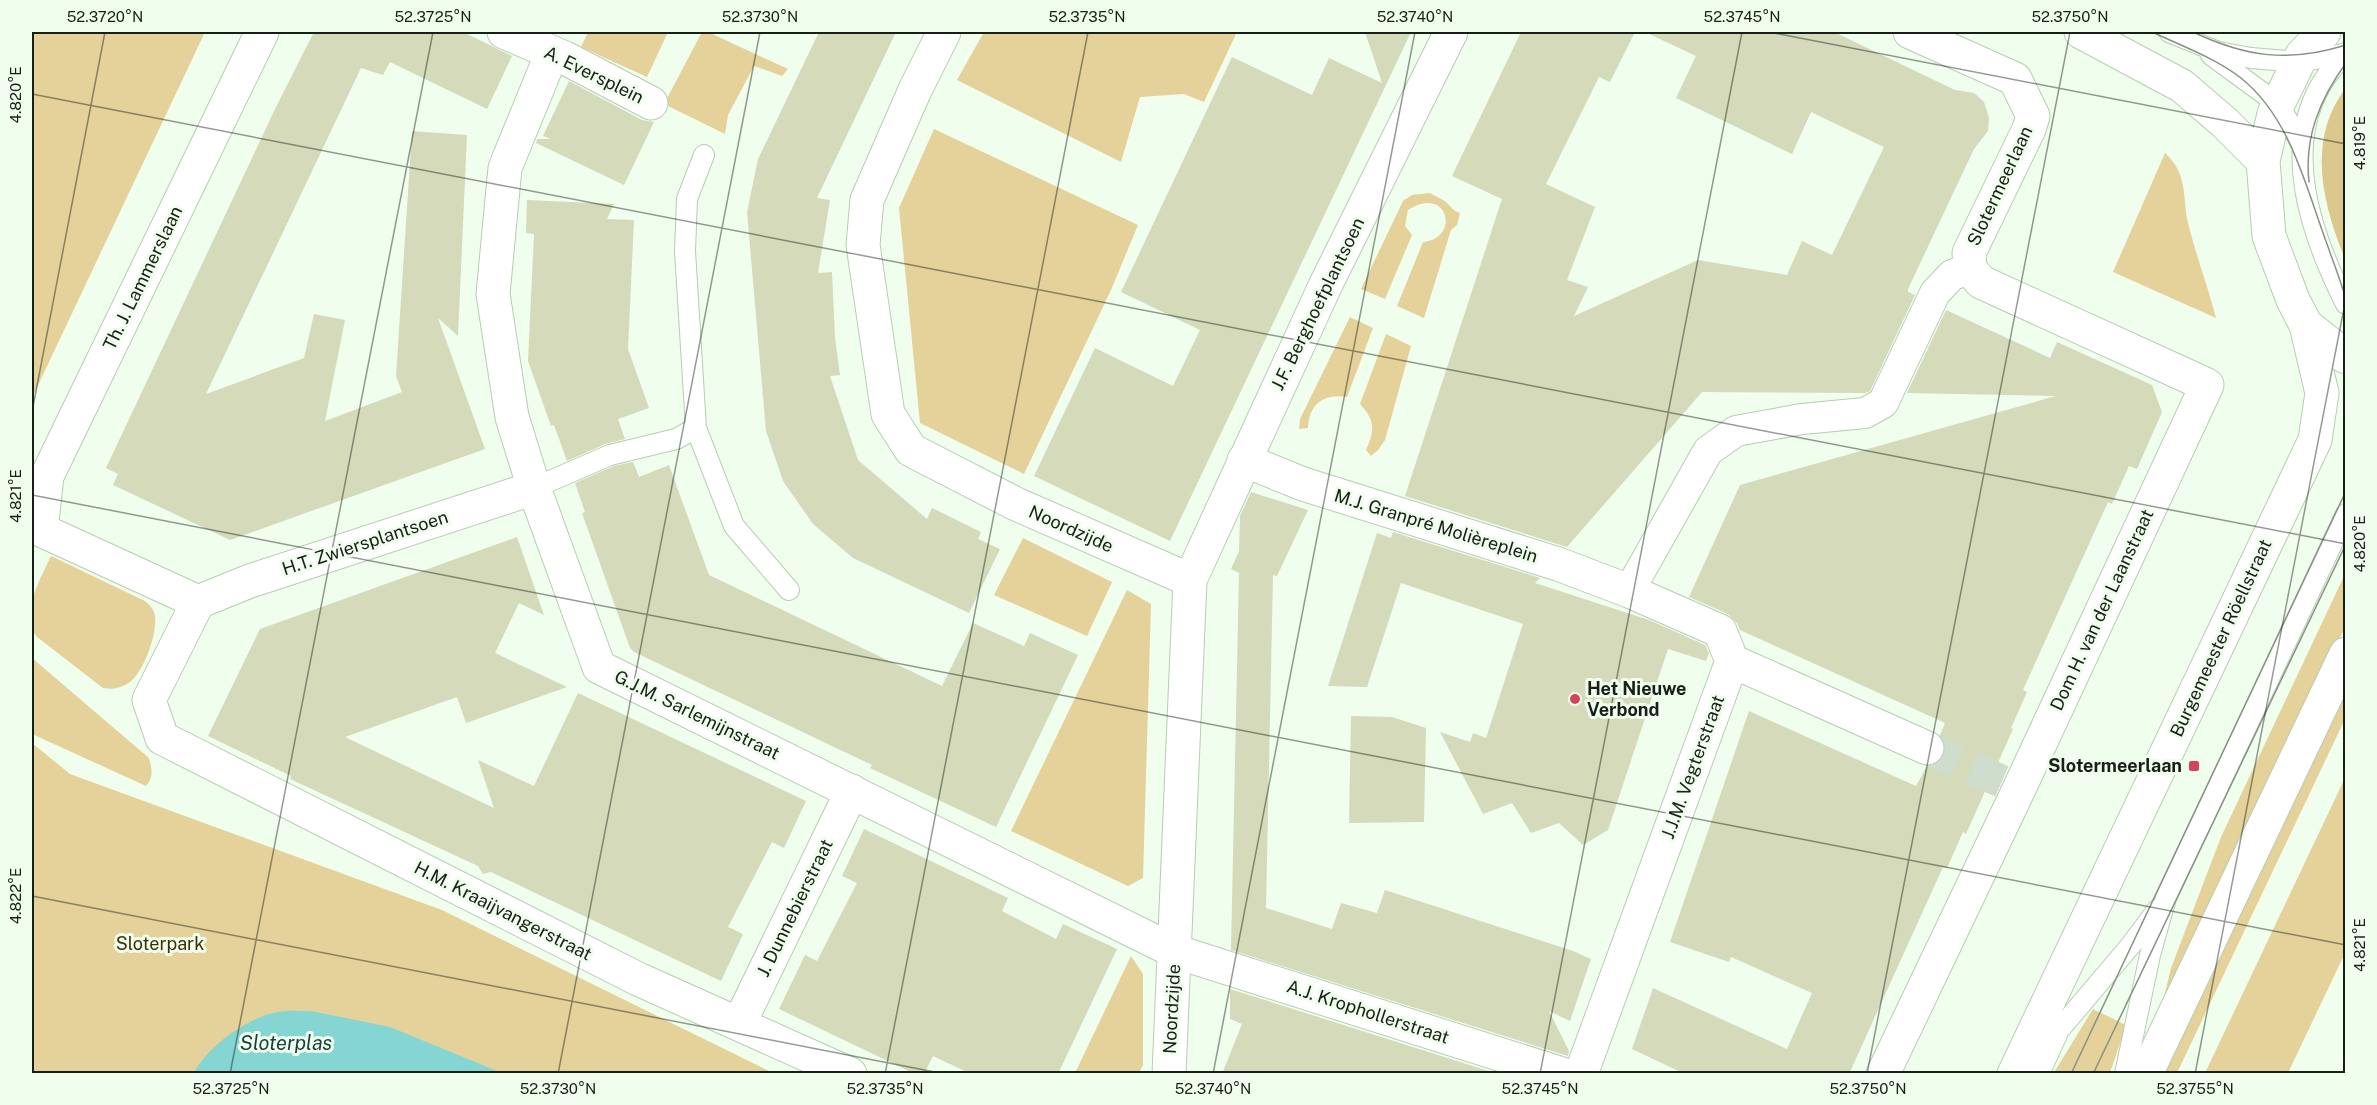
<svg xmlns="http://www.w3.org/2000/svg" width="2377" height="1105" viewBox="0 0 2377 1105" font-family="'Public Sans',sans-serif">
	<rect width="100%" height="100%" fill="#f0feed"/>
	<!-- green -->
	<path fill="#e5d19a" d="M32 32H205L32 398Z
		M588 32H668L647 77 581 47Z
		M702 32H708L788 69 782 76 754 66 728 115 725 134 664 104Z
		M984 32H1237L1204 102 1184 94 1140 97 1121 162 957 80Z
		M934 129 1138 225 1111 290 1024 474 920 423 899 208Z
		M2165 153C2190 176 2181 198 2189 227 2197 258 2208 287 2216 318L2113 272Z
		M1430 193 1445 201 1455 211 1460 213 1457 225 1451 230 1424 318 1397 306 1423 242C1461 238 1448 184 1408 210L1405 226 1412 235 1385 299 1361 289 1403 201 1412 195Z
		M1350 317 1373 328 1347 397C1324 393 1309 404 1308 428L1299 429 1300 419Z
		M1386 334 1411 346 1385 440 1378 450 1371 456 1366 450C1375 430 1375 420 1360 404Z
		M1023 538 1112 582 1087 636 994 595Z
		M51 556 145 601C148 604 152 607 154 612 160 628 144 672 130 682 121 688 114 690 103 688L37 637C19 614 41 578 51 556Z
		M2345 574V627L2155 1034 2171 968 2221 837Z
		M1127 590 1151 604 1143 878 1128 886 1011 831Z
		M32 658 149 758C152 769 154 777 146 786L32 734Z
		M2345 679V719L2177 1073 2158 1074Z
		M32 743 70 774 442 910 773 1073H32Z
		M2345 778V953L2288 1073H2205Z
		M1131 956 1143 974V1065L1139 1073H1075Z
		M2093 1009 2126 1025 2110 1073 2053 1074Z"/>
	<!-- forest -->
	<path fill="#dcc78c" d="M2345 89V259C2323 205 2306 141 2345 89Z"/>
	<!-- water -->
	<path fill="#85d6d2" d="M311 1011 390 1027 502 1073H194C207 1047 248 1017 278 1012 288 1010 300 1011 311 1011Z"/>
	<!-- building -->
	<path fill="#d4daba" d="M314 32H463L512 56 487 109 390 62 383 75 361 68 206 394 304 358 314 314 345 320 325 421 402 392 396 376 412 131 467 135 458 336 438 318 485 449 230 540 113 485 118 474 106 468 276 107Z
		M819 32H896L817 198 830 200 818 273 832 272 835 338 840 375 830 376 858 460 927 519 932 508 981 532 978 539 1000 549 969 613 853 558 813 524 783 481 766 431 747 212 758 159Z
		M1365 32H1411L1170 541 1034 476 1095 348 1173 386 1200 330 1121 292 1232 57 1312 95 1329 58 1382 83Z
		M1521 32H1635L1610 82 1599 77 1546 184 1595 207 1567 280 1588 287 1574 316 1698 260 1787 275 1802 241 1832 255 1884 147 1811 112 1792 154 1728 123 1676 98 1696 56 1645 32H1834L1955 90 1974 93 1984 102 1989 118 1988 131 1974 149 1908 289V292L1915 295 1870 391 1865 393 1702 392 1567 547 1405 496 1502 199 1452 176Z
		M569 81 642 120 654 122 624 185 536 143 537 139H551L543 136Z
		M527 200 614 204 607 219 634 220 628 349 649 408 618 419 625 439 605 444 567 461 554 425 551 426 528 361 534 234 526 233Z
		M1946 310 2050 358 2057 342 2152 385 2162 412 2137 469 2129 466 2112 504 2108 502 2023 690 2027 692 2011 728 2013 729 1966 834 1963 832 1947 868 1943 867 1849 1074H1685L1632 1049 1653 988 1787 1049 1812 993 1731 957 1729 962 1670 942 1749 711 1916 786 1927 766 1937 763 1944 756 1946 747 1940 735 1945 723 1740 630 1737 623 1728 614 1689 597 1740 485 2056 396 1907 393Z
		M633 462 639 477 669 465 709 575 942 686 973 623 1024 646 1030 633 1078 655 996 827 870 768 872 765 634 652 630 648 582 513 585 512 575 483 614 466Z
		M1251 492 1308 510 1277 576 1273 575 1266 908 1332 929 1341 903 1377 913 1385 890 1573 951 1591 959 1570 1021 1549 1011 1569 1051 1568 1056 1231 950 1239 573 1231 569 1239 551 1240 516Z
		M1393 532 1540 578 1535 583 1649 620 1705 645 1709 653 1706 661 1668 649 1608 830 1583 845 1559 823 1531 833 1512 803 1483 814 1440 732 1470 742 1473 733 1486 738 1523 624 1401 583 1367 687 1328 686 1377 533 1391 538Z
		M517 537 544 615 519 603 495 653 567 687 466 723 457 697 345 737 494 808 478 760 534 786 578 693 806 801 784 848 772 842 728 927 743 934 721 981 491 872 483 874 478 866 290 779 291 776 208 736 260 629Z
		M1351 716 1392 717 1426 728 1424 822 1349 823Z
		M864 829 1008 898 1002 911 1056 939 1063 924 1117 949 1058 1074H971L933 1056 924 1074H915L779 1009 805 955 817 961 857 883 842 876Z
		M1230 989 1498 1074H1222L1242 1024 1230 1019Z"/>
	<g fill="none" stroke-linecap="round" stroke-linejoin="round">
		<!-- minor-tunnel -->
		<path stroke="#cfddcd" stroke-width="33" stroke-dasharray="33 16" stroke-linecap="butt" d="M1927 748 2019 789"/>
		<defs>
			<path id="service" d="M2169 32 2218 52 2251 58 2299 62 2343 54
				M2346 53C2339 59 2334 67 2328 74 2278 143 2311 235 2346 304
				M2211 55 2278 104 2303 146
				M696 428 734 526 789 590
				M534 488 610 455 676 439 696 428 685 251 687 199 704 155
				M2039 1074 2059 1030 2131 945 2157 910
				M2125 1074 2150 955 2166 898 2346 514"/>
			<path id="pedestrian" d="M1629 591 1708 451 1736 431 1802 419 1865 413 1883 403 1935 293 1952 275 1970 269"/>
			<path id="minor" d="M262 32 47 476 41 530 198 602 250 581 534 488
				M504 32 565 58 651 103
				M944 32 915 90 867 200 863 245 888 414 911 450 1016 504 1190 580
				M552 53 505 168 493 294 512 417 534 488 599 667 1174 951 1562 1074
				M1244 460 1303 484 1558 564 1629 591 1720 631 1732 661
				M198 602 149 700 162 738 638 979 850 1074
				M739 1024 852 791
				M1169 1074 1190 580 1326 284 1451 32
				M1581 1074 1732 661 1927 748
				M1883 1074 2019 789 2207 385 1981 282 1970 269 1969 253 2029 129 2033 116 2015 79 1910 32"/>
			<path id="secondary" d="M2081 32 2182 86 2225 123 2263 161
				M2324 32 2302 55 2278 104 2274 114 2263 161 2269 236 2293 300 2306 325 2346 357
				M2014 1074 2315 440 2322 393 2306 325
				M2146 1074 2346 654"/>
		</defs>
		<!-- service casing -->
		<use href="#service" stroke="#b7cdb3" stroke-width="22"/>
		<!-- pedestrian casing -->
		<use href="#pedestrian" stroke="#b7cdb3" stroke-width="32"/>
		<!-- minor casing -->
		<use href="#minor" stroke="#b7cdb3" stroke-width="35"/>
		<!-- secondary casing -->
		<use href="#secondary" stroke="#b7cdb3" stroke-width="35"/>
		<!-- service -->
		<use href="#service" stroke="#fff" stroke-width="20"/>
		<!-- pedestrian -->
		<use href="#pedestrian" stroke="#fff" stroke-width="30"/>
		<!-- minor -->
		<use href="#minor" stroke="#fff" stroke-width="33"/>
		<!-- secondary -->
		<use href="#secondary" stroke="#fff" stroke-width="33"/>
		<!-- tram -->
		<path stroke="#879284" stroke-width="1.5" d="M2152 32C2182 46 2215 58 2241 78 2287 115 2303 176 2322 230 2330 253 2339 276 2346 299
			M2193 32C2246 57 2288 63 2346 45
			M2309 182C2304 137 2320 99 2346 63
			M2071 1074 2346 491
			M2093 1074 2346 544"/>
	</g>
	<!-- ticks -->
	<path fill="none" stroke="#171f16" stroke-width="1.5" stroke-opacity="0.45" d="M1769 32 2346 144M32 94 2346 544M32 412 105 32M32 495 2346 945M32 896 945 1074M230 1074 433 32M558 1074 760 32M885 1074 1088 32M1213 1074 1415 32M1540 1074 1742 32M1867 1074 2070 32M2195 1074 2346 298"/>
	<!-- markers -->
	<g fill="#d4445b" stroke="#f0feed" stroke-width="2">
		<circle cx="1575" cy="699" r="6"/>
		<rect x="2188" y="760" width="12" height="12" rx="3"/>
	</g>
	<g text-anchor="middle" stroke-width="6" stroke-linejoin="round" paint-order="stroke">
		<!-- street labels -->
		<g font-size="18" fill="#171f16" stroke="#f0feed">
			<text transform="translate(594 75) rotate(26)" y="6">A. Eversplein</text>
			<text transform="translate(2000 186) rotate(-65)" y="6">Slotermeerlaan</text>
			<text transform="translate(143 278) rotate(-64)" y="6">Th. J. Lammerslaan</text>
			<text transform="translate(1318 304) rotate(-64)" y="6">J.F. Berghoefplantsoen</text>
			<text transform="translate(1436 526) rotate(17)" y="6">M.J. Granpré Molièreplein</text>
			<text transform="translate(1071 529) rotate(24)" y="6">Noordzijde</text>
			<text transform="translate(365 543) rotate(-18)" y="6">H.T. Zwiersplantsoen</text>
			<text transform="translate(2102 610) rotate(-65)" y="6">Dom H. van der Laanstraat</text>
			<text transform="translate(2221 638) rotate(-65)" y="6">Burgemeester Röellstraat</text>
			<text transform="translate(697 715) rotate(26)" y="6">G.J.M. Sarlemijnstraat</text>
			<text transform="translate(1693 767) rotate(-70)" y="6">J.J.M. Vegterstraat</text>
			<text transform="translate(795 908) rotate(-64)" y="6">J. Dunnebierstraat</text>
			<text transform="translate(503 911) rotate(27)" y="6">H.M. Kraaijvangerstraat</text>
			<text transform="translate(1172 1009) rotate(-87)" y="6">Noordzijde</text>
			<text transform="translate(1368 1012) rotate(18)" y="6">A.J. Krophollerstraat</text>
		</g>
		<!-- poi labels -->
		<g font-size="18" font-weight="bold" fill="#171f16" stroke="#f0feed" text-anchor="start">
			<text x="1587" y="695">Het Nieuwe<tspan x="1587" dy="21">Verbond</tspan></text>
			<text x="2182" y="772" text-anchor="end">Slotermeerlaan</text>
		</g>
		<!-- park labels -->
		<g font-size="18" fill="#3e2f00" stroke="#f0feed">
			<text x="160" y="950">Sloterpark</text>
		</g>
		<!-- water labels -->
		<g font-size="20" font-style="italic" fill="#173e3c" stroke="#f0feed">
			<text x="286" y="1050">Sloterplas</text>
		</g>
	</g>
	<!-- border -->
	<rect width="2377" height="1105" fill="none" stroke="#f0feed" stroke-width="66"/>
	<rect x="33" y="33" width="2311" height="1039" fill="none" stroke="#171f16" stroke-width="2"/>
	<g font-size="15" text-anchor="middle" fill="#171f16">
		<text x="105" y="22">52.3720°N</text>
		<text x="433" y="22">52.3725°N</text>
		<text x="760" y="22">52.3730°N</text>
		<text x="1087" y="22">52.3735°N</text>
		<text x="1415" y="22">52.3740°N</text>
		<text x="1742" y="22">52.3745°N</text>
		<text x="2070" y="22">52.3750°N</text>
		<text transform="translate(16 95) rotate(-90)" y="5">4.820°E</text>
		<text transform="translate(2360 143) rotate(-90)" y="5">4.819°E</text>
		<text transform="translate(16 496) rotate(-90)" y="5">4.821°E</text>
		<text transform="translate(2360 544) rotate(-90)" y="5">4.820°E</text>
		<text transform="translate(16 896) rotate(-90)" y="5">4.822°E</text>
		<text transform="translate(2360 945) rotate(-90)" y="5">4.821°E</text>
		<text x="231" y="1094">52.3725°N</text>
		<text x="558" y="1094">52.3730°N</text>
		<text x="885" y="1094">52.3735°N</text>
		<text x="1213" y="1094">52.3740°N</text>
		<text x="1540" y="1094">52.3745°N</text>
		<text x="1868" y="1094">52.3750°N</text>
		<text x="2195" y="1094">52.3755°N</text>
	</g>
</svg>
